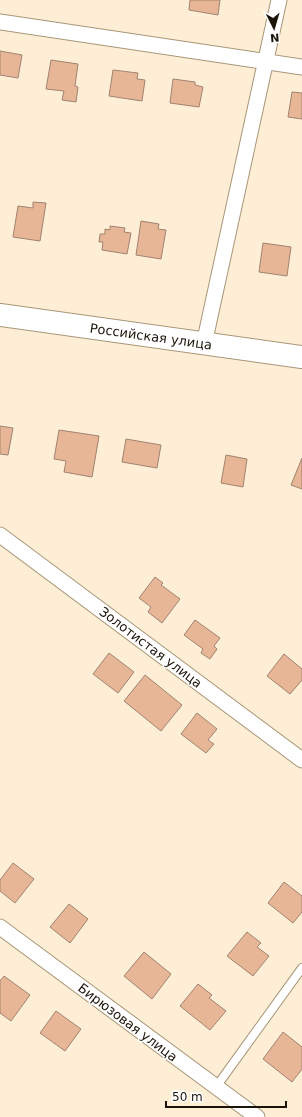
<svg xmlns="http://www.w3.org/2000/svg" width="302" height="1117" viewBox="0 0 302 1117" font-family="'DejaVu Sans',sans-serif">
	<rect width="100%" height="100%" fill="#feeed5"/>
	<!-- building -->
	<path fill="#e7b697" stroke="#a18370" d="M190 0H220L218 15 189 10Z
		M0 51 22 55 18 78 0 75Z
		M51 60 78 64 75 86 78 87 76 102 62 100 64 91 46 89Z
		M113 70 138 73 137 79 145 80 142 101 109 96Z
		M173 79 195 82V85L203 87 199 107 170 103Z
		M292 92 302 93V119L288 117Z
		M33 202 46 203 40 241 13 237 18 206 33 208Z
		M141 221 159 224 158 229 166 230 161 259 136 255Z
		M110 226 125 228 124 232 131 233 127 254 102 250 103 242H99L100 234H105V229L110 230Z
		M263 243 291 247 287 276 259 272Z
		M0 426 13 428 8 455 0 454Z
		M59 430 99 436 92 477 64 472 66 461 54 459Z
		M126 439 161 445 157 468 122 462Z
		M226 455 247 459 243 487 221 483Z
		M302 458V489L291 485Z
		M155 577 163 583 161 585 180 599 162 623 148 612 151 607 139 598Z
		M195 620 220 638 214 646 217 649 210 659 201 653 203 649 184 635Z
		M109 653 134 672 118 693 93 674Z
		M284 654 302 669V680L290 694 267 676Z
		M145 675 182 705 161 731 124 701Z
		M197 713 217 729 208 740 214 744 206 753 181 734Z
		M13 863 34 879 15 903 0 891V880Z
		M284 882 302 896V912L293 923 268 903Z
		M69 904 88 919 70 943 50 927Z
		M247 932 261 943 257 947 269 956 253 976 227 956Z
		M144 952 171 974 152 999 124 976Z
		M4 976 30 995 11 1021 0 1013V981Z
		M198 984 212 995 209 998 226 1011 210 1030 180 1006Z
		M56 1011 81 1029 65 1051 40 1033Z
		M283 1032 302 1047V1069L292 1082 263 1059Z"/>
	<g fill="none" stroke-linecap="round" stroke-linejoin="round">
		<defs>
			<path id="lane" d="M216 1087 302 968"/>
			<path id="street" d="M0 22 302 67
				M204 344 279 0
				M0 535 302 760
				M0 927 257 1117"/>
			<path id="secondary" d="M0 315 302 357"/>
		</defs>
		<!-- lane casing -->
		<use href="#lane" stroke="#a99679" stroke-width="10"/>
		<!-- street casing -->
		<use href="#street" stroke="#a99679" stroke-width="17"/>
		<!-- secondary casing -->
		<use href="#secondary" stroke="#a99679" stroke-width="24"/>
		<!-- lane -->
		<use href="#lane" stroke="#fff" stroke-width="8"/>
		<!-- street -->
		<use href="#street" stroke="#fff" stroke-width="15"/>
		<!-- secondary -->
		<use href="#secondary" stroke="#fff" stroke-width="22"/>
	</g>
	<g text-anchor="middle" stroke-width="3" stroke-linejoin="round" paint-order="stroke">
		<!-- street labels -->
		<g font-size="13" fill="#1a1308" stroke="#fff">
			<text transform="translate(151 336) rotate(8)" y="5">Российская улица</text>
			<text transform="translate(151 647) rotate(37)" y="5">Золотистая улица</text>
			<text transform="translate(128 1022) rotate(37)" y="5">Бирюзовая улица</text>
		</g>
	</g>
	<!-- north arrow -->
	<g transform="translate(274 28) rotate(175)" stroke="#ffffff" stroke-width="3" paint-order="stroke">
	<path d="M0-3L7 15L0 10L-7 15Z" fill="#1a1308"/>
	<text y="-6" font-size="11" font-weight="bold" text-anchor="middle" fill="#1a1308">N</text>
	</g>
	<!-- scale -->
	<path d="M166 1101v6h120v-6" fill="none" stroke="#1a1308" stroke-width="2"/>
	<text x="172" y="1101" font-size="12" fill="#1a1308" stroke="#ffffff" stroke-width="3" paint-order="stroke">50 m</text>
</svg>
